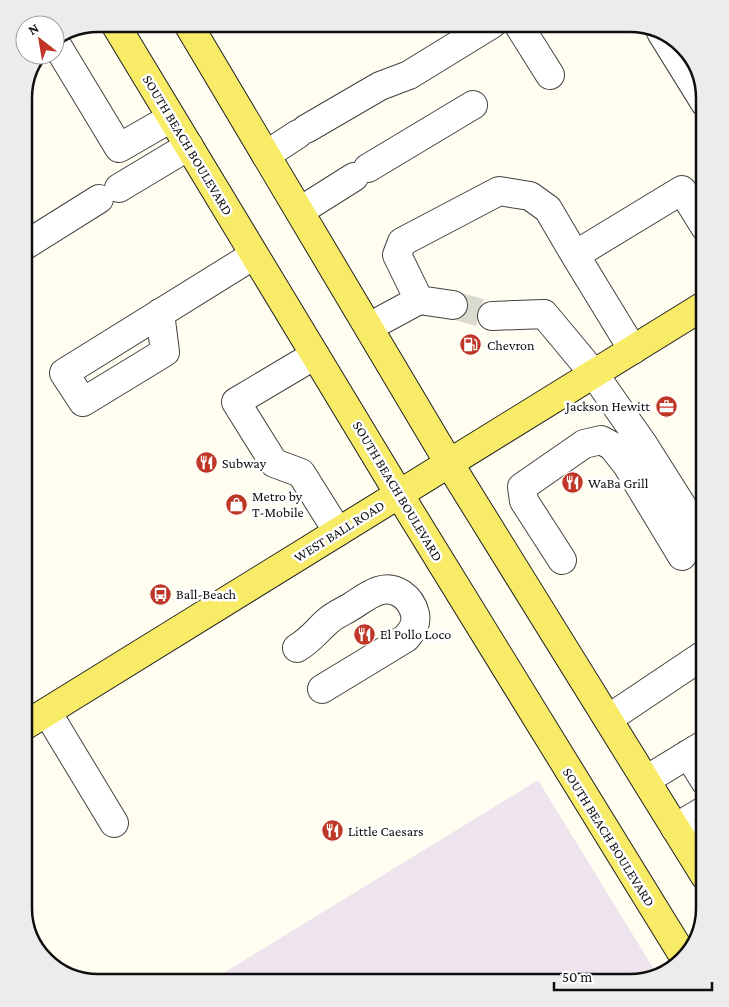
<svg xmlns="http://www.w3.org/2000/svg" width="729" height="1007" viewBox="0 0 729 1007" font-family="'Crimson Pro',serif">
	<rect width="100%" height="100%" fill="#fffef1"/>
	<!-- industrial -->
	<path fill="#eee4ed" d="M538 780 658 976 630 983H207Z"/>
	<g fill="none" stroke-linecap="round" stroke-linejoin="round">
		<!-- minor-tunnel -->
		<path stroke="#dbdacf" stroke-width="28" stroke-dasharray="28 14" stroke-linecap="butt" d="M453 305 492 316"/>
		<defs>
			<path id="minor" d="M518 24 550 75
				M661 32 705 103
				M55 42 119 148 171 118
				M306 129 380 86 409 75 492 24
				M266 155 298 134
				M368 168 473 105
				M119 188 189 146
				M300 211 354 177
				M24 246 99 199
				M419 300 397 255 402 242 499 191 530 196 548 209 575 255
				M160 313 165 352 83 402 64 373 254 255
				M492 316 544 314 594 374 643 444 705 542
				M369 327 419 300 453 305
				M633 350 575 255 682 190 705 227
				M315 355 236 402 274 463 301 473 338 532
				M562 560 524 501 522 487 584 444 601 440 612 446 627 465 682 556
				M297 648C312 639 316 631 329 620 335 615 344 611 352 606 360 601 369 594 378 591 395 585 411 597 415 614 417 624 412 631 406 638L322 689
				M47 712 114 823
				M608 719 705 654
				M688 754 705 781
				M646 780 705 744
				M675 828 705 810"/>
			<path id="major" d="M115 24 399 494 684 957
				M188 24 449 463 705 876
				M24 726 705 305"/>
		</defs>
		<!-- minor casing -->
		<use href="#minor" stroke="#424242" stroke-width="30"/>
		<!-- major casing -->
		<use href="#major" stroke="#202020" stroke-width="30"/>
		<!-- minor -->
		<use href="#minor" stroke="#fff" stroke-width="28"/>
		<!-- major -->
		<use href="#major" stroke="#f8eb68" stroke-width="28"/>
	</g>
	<!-- icons -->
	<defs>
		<symbol id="fuel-disc" viewBox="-11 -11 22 22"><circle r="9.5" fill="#c03626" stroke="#fff"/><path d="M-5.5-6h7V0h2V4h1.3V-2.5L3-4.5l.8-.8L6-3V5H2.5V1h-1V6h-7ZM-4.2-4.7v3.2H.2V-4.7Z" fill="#fff"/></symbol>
		<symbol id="office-disc" viewBox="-11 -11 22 22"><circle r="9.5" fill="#c03626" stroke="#fff"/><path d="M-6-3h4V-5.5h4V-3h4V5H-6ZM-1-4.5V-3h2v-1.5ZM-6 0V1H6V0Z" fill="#fff"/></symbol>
		<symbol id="restaurant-disc" viewBox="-11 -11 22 22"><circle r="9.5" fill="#c03626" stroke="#fff"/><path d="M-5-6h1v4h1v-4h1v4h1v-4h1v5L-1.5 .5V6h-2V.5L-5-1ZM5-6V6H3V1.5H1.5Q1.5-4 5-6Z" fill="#fff"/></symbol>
		<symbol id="shop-disc" viewBox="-11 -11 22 22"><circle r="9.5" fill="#c03626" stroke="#fff"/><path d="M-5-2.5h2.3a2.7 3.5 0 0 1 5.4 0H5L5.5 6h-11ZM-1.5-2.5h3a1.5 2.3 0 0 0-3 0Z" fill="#fff"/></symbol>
		<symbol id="bus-disc" viewBox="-11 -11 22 22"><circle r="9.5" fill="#c03626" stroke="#fff"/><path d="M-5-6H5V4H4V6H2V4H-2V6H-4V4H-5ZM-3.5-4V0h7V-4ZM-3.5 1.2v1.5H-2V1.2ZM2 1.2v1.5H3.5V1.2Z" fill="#fff"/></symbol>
	</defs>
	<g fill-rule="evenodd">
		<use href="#fuel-disc" x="458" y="332" width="25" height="25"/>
		<use href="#office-disc" x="654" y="394" width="25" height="25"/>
		<use href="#restaurant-disc" x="194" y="450" width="25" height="25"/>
		<use href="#restaurant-disc" x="560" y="470" width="25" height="25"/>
		<use href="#shop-disc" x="224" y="492" width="25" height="25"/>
		<use href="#bus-disc" x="148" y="582" width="25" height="25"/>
		<use href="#restaurant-disc" x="352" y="622" width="25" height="25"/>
		<use href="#restaurant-disc" x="320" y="818" width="25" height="25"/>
	</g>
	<g text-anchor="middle" stroke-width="5" stroke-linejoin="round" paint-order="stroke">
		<!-- street labels -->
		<g font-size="14" fill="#0f0f0f" stroke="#fff">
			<text transform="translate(188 145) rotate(59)" y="5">SOUTH BEACH BOULEVARD</text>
			<text transform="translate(398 491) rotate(59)" y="5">SOUTH BEACH BOULEVARD</text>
			<text transform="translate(339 531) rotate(-32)" y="5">WEST BALL ROAD</text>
			<text transform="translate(609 837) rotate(58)" y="5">SOUTH BEACH BOULEVARD</text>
		</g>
		<!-- poi labels -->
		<g font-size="14" fill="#0f0f0f" stroke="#fff" text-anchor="start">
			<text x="487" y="350">Chevron</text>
			<text x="650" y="411" text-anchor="end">Jackson Hewitt</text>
			<text x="222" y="468">Subway</text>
			<text x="588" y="488">WaBa Grill</text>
			<text x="252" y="501">Metro by<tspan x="252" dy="16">T-Mobile</tspan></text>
			<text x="176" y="599">Ball-Beach</text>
			<text x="380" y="639">El Pollo Loco</text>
			<text x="348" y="836">Little Caesars</text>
		</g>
	</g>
	<!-- crop -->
	<path d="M0 0H729V1007H0ZM98 32H630A66 66 0 0 1 696 98V908A66 66 0 0 1 630 974H98A66 66 0 0 1 32 908V98A66 66 0 0 1 98 32Z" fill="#ececec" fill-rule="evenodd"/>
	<path fill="none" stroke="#0f0f0f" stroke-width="2.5" d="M98 32H630A66 66 0 0 1 696 98V908A66 66 0 0 1 630 974H98A66 66 0 0 1 32 908V98A66 66 0 0 1 98 32Z"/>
	<!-- north arrow -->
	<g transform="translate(40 40) rotate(329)"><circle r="24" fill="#ffffff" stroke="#9f9f9f"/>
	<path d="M0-4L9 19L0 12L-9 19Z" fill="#c03626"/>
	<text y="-8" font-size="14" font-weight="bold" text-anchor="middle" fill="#0f0f0f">N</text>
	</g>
	<!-- scale -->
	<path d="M554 982v8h158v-8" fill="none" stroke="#0f0f0f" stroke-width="2.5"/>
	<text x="562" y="982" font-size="15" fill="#0f0f0f" stroke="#ffffff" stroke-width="4" paint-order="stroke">50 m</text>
</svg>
